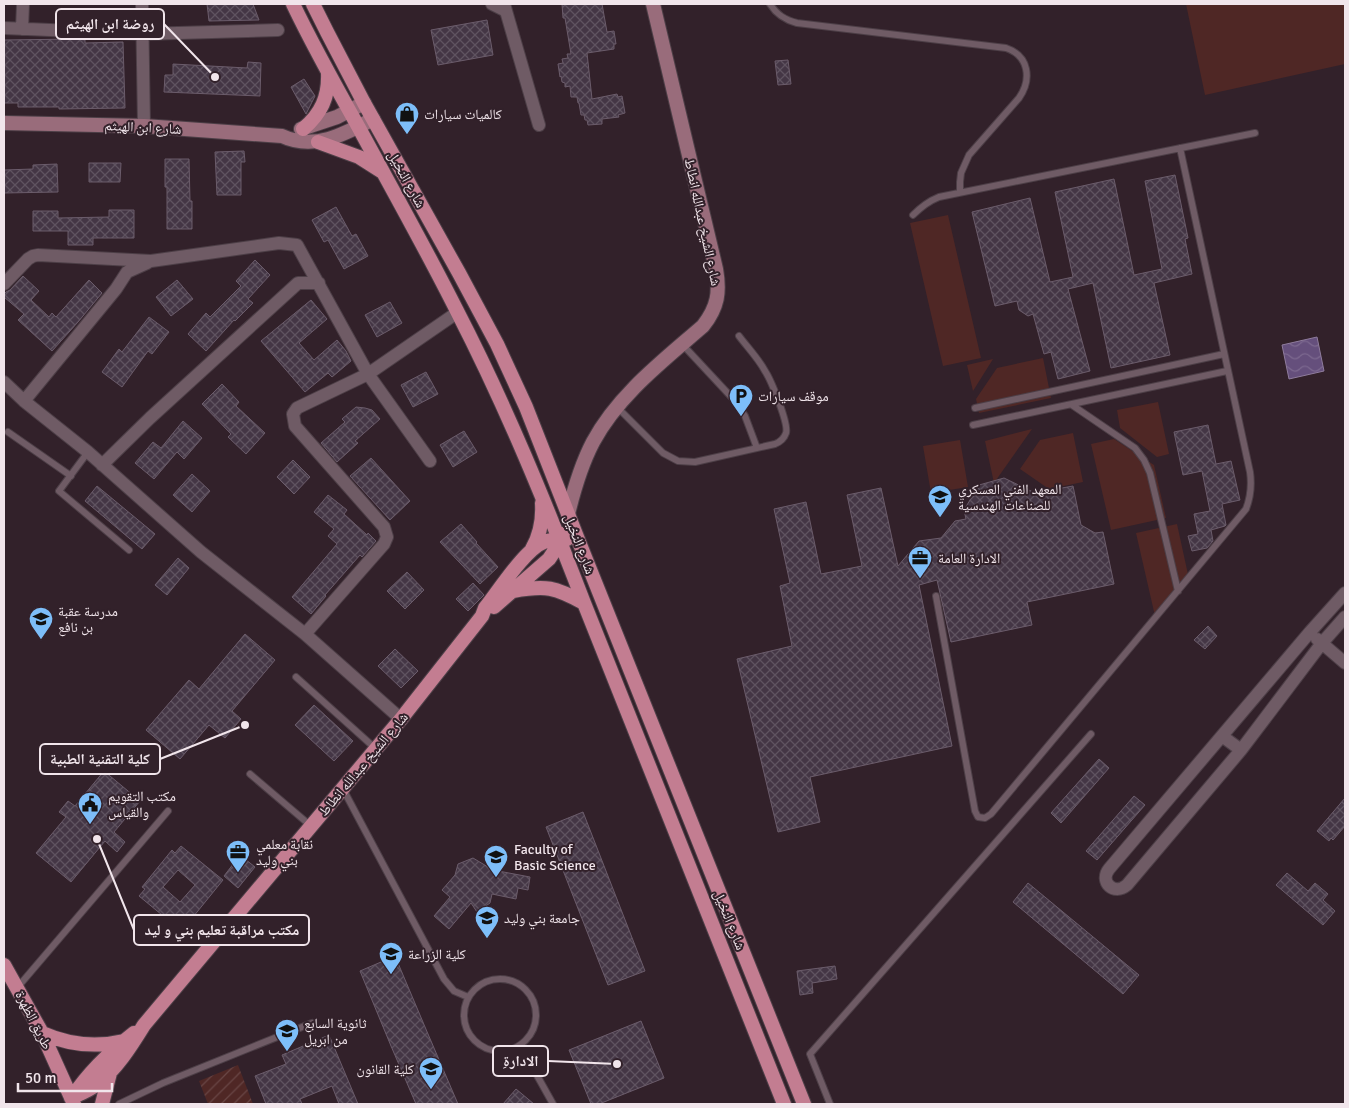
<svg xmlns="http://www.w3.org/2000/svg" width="1349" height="1108" viewBox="0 0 1349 1108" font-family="Signika,'Noto Naskh Arabic',sans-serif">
	<defs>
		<pattern id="garden-furrows" width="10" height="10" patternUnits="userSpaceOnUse" patternTransform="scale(1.25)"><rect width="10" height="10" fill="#4f2725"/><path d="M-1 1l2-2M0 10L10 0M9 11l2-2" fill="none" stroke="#694645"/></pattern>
		<pattern id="water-waves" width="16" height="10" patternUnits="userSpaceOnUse" patternTransform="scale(1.25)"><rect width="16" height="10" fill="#654f7c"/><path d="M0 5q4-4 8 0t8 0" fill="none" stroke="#7c688f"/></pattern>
		<pattern id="building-cross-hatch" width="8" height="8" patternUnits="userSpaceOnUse" patternTransform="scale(1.25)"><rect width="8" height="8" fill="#443645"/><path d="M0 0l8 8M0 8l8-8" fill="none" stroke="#5f5360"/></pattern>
	</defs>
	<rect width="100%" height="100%" fill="#32212a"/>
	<!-- grass -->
	<path fill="#4f2725" d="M1186 4H1345V64L1205 95Z
		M948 215 981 358 943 366 910 223Z
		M1043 358 1051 398 979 413 976 399 997 368Z
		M993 359 973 391 967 365Z
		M1158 402 1169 454 1157 457 1120 428 1117 410Z
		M1032 429 994 483 985 441Z
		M1073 433 1083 482 1049 489 1020 469 1040 440Z
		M1114 439 1154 465 1166 518 1111 530 1091 444Z
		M960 440 968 487 931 493 923 446Z
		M1177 524 1189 579 1155 616 1136 533Z"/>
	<!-- garden -->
	<path fill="url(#garden-furrows)" d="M238 1065 253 1104H208L199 1081Z"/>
	<!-- water -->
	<path fill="url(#water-waves)" stroke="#8f7c9d" d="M1317 337 1324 371 1289 379 1282 345Z"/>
	<!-- building -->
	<path fill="url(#building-cross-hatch)" stroke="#6b5c6b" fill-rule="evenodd" d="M207 4H253L259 20 209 21Z
		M562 4H602L607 32 614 31 616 44H614V49L587 53 592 99 617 94 618 97 622 96 625 113 618 115 619 117 602 119V124L588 125 587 120H585L584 115H581L579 103H578L577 97H571L570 86 565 87V83L562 82 561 76 560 77 558 64 563 63 562 59 568 58 567 54H571L565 18H563Z
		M487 20 493 55 438 65 431 30Z
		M77 39 85 40V43L123 42 125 108 59 109V107H18V103H4V40Z
		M788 60 791 84 778 85 775 61Z
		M248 62 261 63 260 96 164 92 165 75H173V64L247 68Z
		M304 79 315 96 306 114 291 87Z
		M244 151 245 162H241V195H217L215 152Z
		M165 159H189L190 201H192V229H167V187H165Z
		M89 163H121L120 182H89Z
		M57 164 58 192 4 193V170L33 169V165Z
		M1175 175 1188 238 1185 239 1192 274 1154 283 1170 355 1111 368 1093 283 1068 289 1090 371 1058 379 1051 352 1044 354 1033 314 1028 316 1019 310 1017 301 995 306 972 212 1030 198 1050 282 1073 277 1055 192 1114 179 1134 275 1162 269 1145 181Z
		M336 207 352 236 356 234 368 256 344 269 328 240 324 242 312 220Z
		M109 210H134V238H93V245H68V231H33V211H58V218L109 217Z
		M255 260 270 275 248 299 253 303 235 321 234 320 206 351 188 334 206 313 210 317 241 286 236 281Z
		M23 276 39 291 31 300 49 317 52 313 56 317 89 280 102 293 78 322 52 351 18 320 24 314 4 297V294L6 292 10 290Z
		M177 280 193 299 171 316 156 297Z
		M311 300 327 319 299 343 314 360 337 340 346 351 351 361 332 377 328 373 305 392 261 341Z
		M390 302 402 323 377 337 365 315Z
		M149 317 169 332 152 354 148 351 122 387 102 372 119 349 122 352Z
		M426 372 438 394 413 407 401 385Z
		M222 384 239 402 236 406 265 433 246 454 228 437 231 434 202 404Z
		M356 407 365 408 372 410 380 419 355 441 358 443 337 462 321 443 345 422 342 419Z
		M183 421 202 438 184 459 177 452 154 479 135 463 153 442 161 448Z
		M1208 425 1216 464 1231 461 1240 500 1222 504 1226 525 1225 526 1211 530 1213 541 1207 548 1192 551 1188 536 1198 534 1194 514 1210 511 1202 471 1183 475 1174 432Z
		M464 431 477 452 453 467 440 445Z
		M371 458 410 501 390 520 350 476Z
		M293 460 310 477 294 494 277 477Z
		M192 474 210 491 192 512 173 495Z
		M1004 478 1035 493 1073 486 1081 525 1095 533 1103 532 1114 584 1027 602 1032 625 951 642 937 580 919 585 952 746 810 777 820 822 778 832 737 659 792 646 780 586 790 583 774 509 806 502 821 574 862 566 847 495 881 488 898 566 919 541 941 538 955 521 966 519 964 510 979 485Z
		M97 486 155 534 142 549 85 501Z
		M328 495 347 510 344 514 367 535 368 533 376 541 362 557 360 555 325 595 326 596 311 614 292 597 337 544 328 536 334 529 314 512Z
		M461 524 477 542 476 543 498 567 480 584 440 542Z
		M178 558 189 568 167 595 155 585Z
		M407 572 424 590 405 609 387 591Z
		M473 583 484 595 468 611 456 599Z
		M1208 626 1217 636 1205 649 1194 640Z
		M245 634 275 660 232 711 241 719 225 738 209 725 180 759 146 730 189 680 199 689Z
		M395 649 418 671 401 688 378 666Z
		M314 705 353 741 334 761 295 725Z
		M1099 759 1109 768 1061 823 1051 813Z
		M104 771 140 801 114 832 125 842 117 852 105 841 71 882 36 853 66 817 59 812 68 801 75 806Z
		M1134 796 1145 805 1097 860 1086 851Z
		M1345 798V826L1333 840 1331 838 1329 841 1317 831Z
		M583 812 645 971 608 985 546 827Z
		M181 846 223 880 193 917 190 916 179 929 139 896 145 889 142 887 172 850 175 853ZM178 870 195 885 180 902 163 887Z
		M240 855 255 867 238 888 224 876Z
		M473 858 493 870 530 877 528 890 518 888 516 899 492 894 490 903 477 912 471 903 449 929 434 916 450 897 442 890 455 875 458 864Z
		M1287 873 1308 891 1315 883 1328 894 1323 900 1335 911 1323 925 1276 885Z
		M1028 883 1139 975 1123 994 1013 902Z
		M395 956 428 1034 458 1104H416L391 1046 360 971Z
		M835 966 837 979 812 983 813 993 800 995 797 971Z
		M641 1021 664 1078 599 1104H591L569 1050Z
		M329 1035 358 1104H339L332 1086 300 1099 302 1104H266L255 1076 286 1064 282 1055Z
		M516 1089 534 1104H503Z"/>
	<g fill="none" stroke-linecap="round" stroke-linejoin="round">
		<defs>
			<path id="service" d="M770 4C777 15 785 20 797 23L1006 48C1029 56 1032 79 1019 98L969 155 961 173 960 182V192
				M913 215C921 207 929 201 939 197L1255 133
				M682 344 736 402 745 416 757 448
				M1072 405 1135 448 1144 460 1150 473 1178 591
				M617 407 663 453 678 461 695 462 775 444C780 442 784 439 786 433 789 424 771 380 765 371 758 358 748 348 739 336
				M975 408 1224 354
				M973 425 1227 371
				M8 432 71 476
				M88 452 59 491 129 550
				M936 596 975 811 978 817 985 818 991 814 1246 509C1251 496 1252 486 1250 472L1180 148
				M296 677 376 749
				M250 774 311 826
				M343 789 444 979 454 991 468 997
				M464 1015a36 36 0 1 1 72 0a36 36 0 1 1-72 0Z
				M17 988 168 811
				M520 1045 553 1104
				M119 1104 163 1083 312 1023
				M830 1104 810 1054 1091 734"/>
			<path id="minor" d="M142 4 144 126
				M492 4 506 11
				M504 4 539 125
				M4 28 143 34 278 30
				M22 29 23 4
				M4 284 28 259 33 256 38 255 151 261 279 243 297 245 368 374 430 461
				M4 382 24 401 88 452 201 552 305 634 401 719
				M24 401 116 289 127 272 147 263
				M102 465 150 418 298 283H319
				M1345 593 1310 632 1109 869C1099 882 1114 896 1127 885L1241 750 1322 643 1345 617
				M305 634 384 544 387 537 384 527 295 426 293 414 297 408 368 374 458 312
				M1317 639 1345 663
				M1222 736 1241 750"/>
			<path id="secondary" d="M4 123 144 126 282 136C314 151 345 134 373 119
				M301 129 337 117 364 103
				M568 514C574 489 581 465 593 442 618 395 664 360 703 326 718 307 720 292 716 269L653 4"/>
			<path id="primary" d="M293 4C313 46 336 87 359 128 392 189 426 249 457 311 506 406 546 504 584 603L784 1104
				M313 4 327 32 364 103 459 273 497 344 526 407 579 542 804 1104
				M303 129C321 114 329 97 328 73
				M318 142 359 157 381 171
				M532 549C540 535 543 519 542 503
				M513 591C546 585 555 587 584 603
				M494 607 549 559 553 553 562 534
				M4 965 42 1033 74 1104
				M42 1033C69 1045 95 1048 124 1041
				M73 1096C89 1072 111 1051 134 1033
				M71 1098C80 1094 88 1091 96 1085 116 1070 131 1046 144 1025L401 719 482 616 485 608C498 592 525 549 544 542 551 539 560 539 567 539
				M102 1104 110 1073"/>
		</defs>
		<!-- service casing -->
		<use href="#service" stroke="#4d3f47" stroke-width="8"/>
		<!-- minor casing -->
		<use href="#minor" stroke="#4d3f47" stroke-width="14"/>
		<!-- secondary casing -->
		<use href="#secondary" stroke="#4d3f47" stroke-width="16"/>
		<!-- primary casing -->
		<use href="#primary" stroke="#4d3f47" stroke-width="16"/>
		<!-- service -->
		<use href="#service" stroke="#6f5b65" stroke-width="6"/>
		<!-- minor -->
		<use href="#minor" stroke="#6f5b65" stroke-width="12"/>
		<!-- secondary -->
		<use href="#secondary" stroke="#996c7b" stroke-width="14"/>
		<!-- primary -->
		<use href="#primary" stroke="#c37d91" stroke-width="14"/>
	</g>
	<!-- icons -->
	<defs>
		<symbol id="shop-pin" viewBox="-11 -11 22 30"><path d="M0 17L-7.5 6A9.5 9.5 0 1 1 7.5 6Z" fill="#7dbef9" stroke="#32212a"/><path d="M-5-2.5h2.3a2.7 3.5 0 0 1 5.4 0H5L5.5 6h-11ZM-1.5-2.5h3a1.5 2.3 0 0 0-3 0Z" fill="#111"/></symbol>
		<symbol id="parking-pin" viewBox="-11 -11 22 30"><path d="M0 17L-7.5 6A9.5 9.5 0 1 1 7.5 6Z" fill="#7dbef9" stroke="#32212a"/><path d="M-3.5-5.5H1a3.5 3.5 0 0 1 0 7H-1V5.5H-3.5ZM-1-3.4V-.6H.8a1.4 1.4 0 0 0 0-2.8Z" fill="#111"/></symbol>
		<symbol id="university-pin" viewBox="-11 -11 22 30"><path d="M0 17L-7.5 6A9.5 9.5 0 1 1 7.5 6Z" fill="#7dbef9" stroke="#32212a"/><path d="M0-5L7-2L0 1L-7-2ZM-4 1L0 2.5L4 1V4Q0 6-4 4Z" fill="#111"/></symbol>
		<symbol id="office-pin" viewBox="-11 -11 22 30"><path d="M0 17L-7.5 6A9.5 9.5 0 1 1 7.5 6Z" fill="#7dbef9" stroke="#32212a"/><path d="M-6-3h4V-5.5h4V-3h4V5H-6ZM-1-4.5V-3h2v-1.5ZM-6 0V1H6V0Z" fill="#111"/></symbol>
		<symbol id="school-pin" viewBox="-11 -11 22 30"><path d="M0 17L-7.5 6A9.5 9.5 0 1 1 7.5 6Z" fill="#7dbef9" stroke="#32212a"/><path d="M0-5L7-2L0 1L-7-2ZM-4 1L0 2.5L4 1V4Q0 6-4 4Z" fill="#111"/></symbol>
		<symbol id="civic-pin" viewBox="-11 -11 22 30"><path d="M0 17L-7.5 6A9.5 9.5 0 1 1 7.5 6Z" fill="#7dbef9" stroke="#32212a"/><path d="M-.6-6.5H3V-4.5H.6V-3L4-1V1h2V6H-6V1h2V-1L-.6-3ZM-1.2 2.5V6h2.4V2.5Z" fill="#111"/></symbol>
	</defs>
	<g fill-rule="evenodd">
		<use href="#shop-pin" x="393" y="100" width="28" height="38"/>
		<use href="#parking-pin" x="727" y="382" width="28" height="38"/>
		<use href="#university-pin" x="926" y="483" width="28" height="38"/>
		<use href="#office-pin" x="906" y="544" width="28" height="38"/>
		<use href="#school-pin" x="27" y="605" width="28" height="38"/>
		<use href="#civic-pin" x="76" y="790" width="28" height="38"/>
		<use href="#office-pin" x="224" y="838" width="28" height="38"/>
		<use href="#university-pin" x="482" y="843" width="28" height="38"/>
		<use href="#university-pin" x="473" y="904" width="28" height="38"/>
		<use href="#university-pin" x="377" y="940" width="28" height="38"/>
		<use href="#school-pin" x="273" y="1017" width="28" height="38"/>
		<use href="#university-pin" x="417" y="1055" width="28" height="38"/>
	</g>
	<g text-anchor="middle" stroke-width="4" stroke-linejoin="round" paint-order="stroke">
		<!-- poi labels -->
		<g font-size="14" fill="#f1e5eb" stroke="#32212a" text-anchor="start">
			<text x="424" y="119">كالميات سيارات</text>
			<text x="758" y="401">موقف سيارات</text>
			<text x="958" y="494">المعهد الفني العسكري<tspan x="958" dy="16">للصناعات الهندسية</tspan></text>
			<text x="938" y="563">الادارة العامة</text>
			<text x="58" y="616">مدرسة عقبة<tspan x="58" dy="16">بن نافع</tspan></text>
			<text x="108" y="801">مكتب التقويم<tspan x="108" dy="16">والقياس</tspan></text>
			<text x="256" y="849">نقابة معلمي<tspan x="256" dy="16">بني وليد</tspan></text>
			<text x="514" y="854">Faculty of<tspan x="514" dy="16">Basic Science</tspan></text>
			<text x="504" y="923">جامعة بني وليد</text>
			<text x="408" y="959">كلية الزراعة</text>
			<text x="304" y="1028">ثانوية السابع<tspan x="304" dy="16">من ابريل</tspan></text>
			<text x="414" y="1074" text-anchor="end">كلية القانون</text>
		</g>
		<!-- street labels -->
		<g font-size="14" fill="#f1e5eb" stroke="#32212a">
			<text transform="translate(143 127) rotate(3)" y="5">شارع ابن الهيثم</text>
			<text transform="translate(407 179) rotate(61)" y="5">شارع النخيل</text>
			<text transform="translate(703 222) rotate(78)" y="5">شارع الشيخ عبدالله انطاط</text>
			<text transform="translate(580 544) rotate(69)" y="5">شارع النخيل</text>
			<text transform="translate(363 764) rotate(-50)" y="5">شارع الشيخ عبدالله انطاط</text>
			<text transform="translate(730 920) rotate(68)" y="5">شارع النخيل</text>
			<text transform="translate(34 1020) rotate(63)" y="5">طريق الظهرة</text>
		</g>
	</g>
	<!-- callouts -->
	<path fill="none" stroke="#f1e5eb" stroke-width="2" d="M215 77L164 24M245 725L160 759M97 839L134 930M617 1064L548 1061"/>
	<g fill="#f1e5eb" stroke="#32212a" stroke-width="2">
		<circle cx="215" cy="77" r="5"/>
		<circle cx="245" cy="725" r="5"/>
		<circle cx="97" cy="839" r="5"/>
		<circle cx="617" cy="1064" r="5"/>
	</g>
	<g fill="#32212a" stroke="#f1e5eb" stroke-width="2">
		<rect x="56" y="9" width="108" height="30" rx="5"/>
		<rect x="40" y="744" width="120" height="30" rx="5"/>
		<rect x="134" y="915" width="175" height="30" rx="5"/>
		<rect x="493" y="1046" width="55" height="30" rx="5"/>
	</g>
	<g font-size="15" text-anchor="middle" font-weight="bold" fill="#f1e5eb">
		<text x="110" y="29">روضة ابن الهيثم</text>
		<text x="100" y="764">كلية التقنية الطبية</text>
		<text x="222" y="935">مكتب مراقبة تعليم بني و ليد</text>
		<text x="521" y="1066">ِالادارة</text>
	</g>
	<!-- border -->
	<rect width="1349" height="1108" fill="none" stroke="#f1e5eb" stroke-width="10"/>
	<!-- scale -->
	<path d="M18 1083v8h94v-8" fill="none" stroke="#f1e5eb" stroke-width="2.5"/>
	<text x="25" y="1083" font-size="15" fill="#f1e5eb" stroke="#32212a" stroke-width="4" paint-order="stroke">50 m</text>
</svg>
